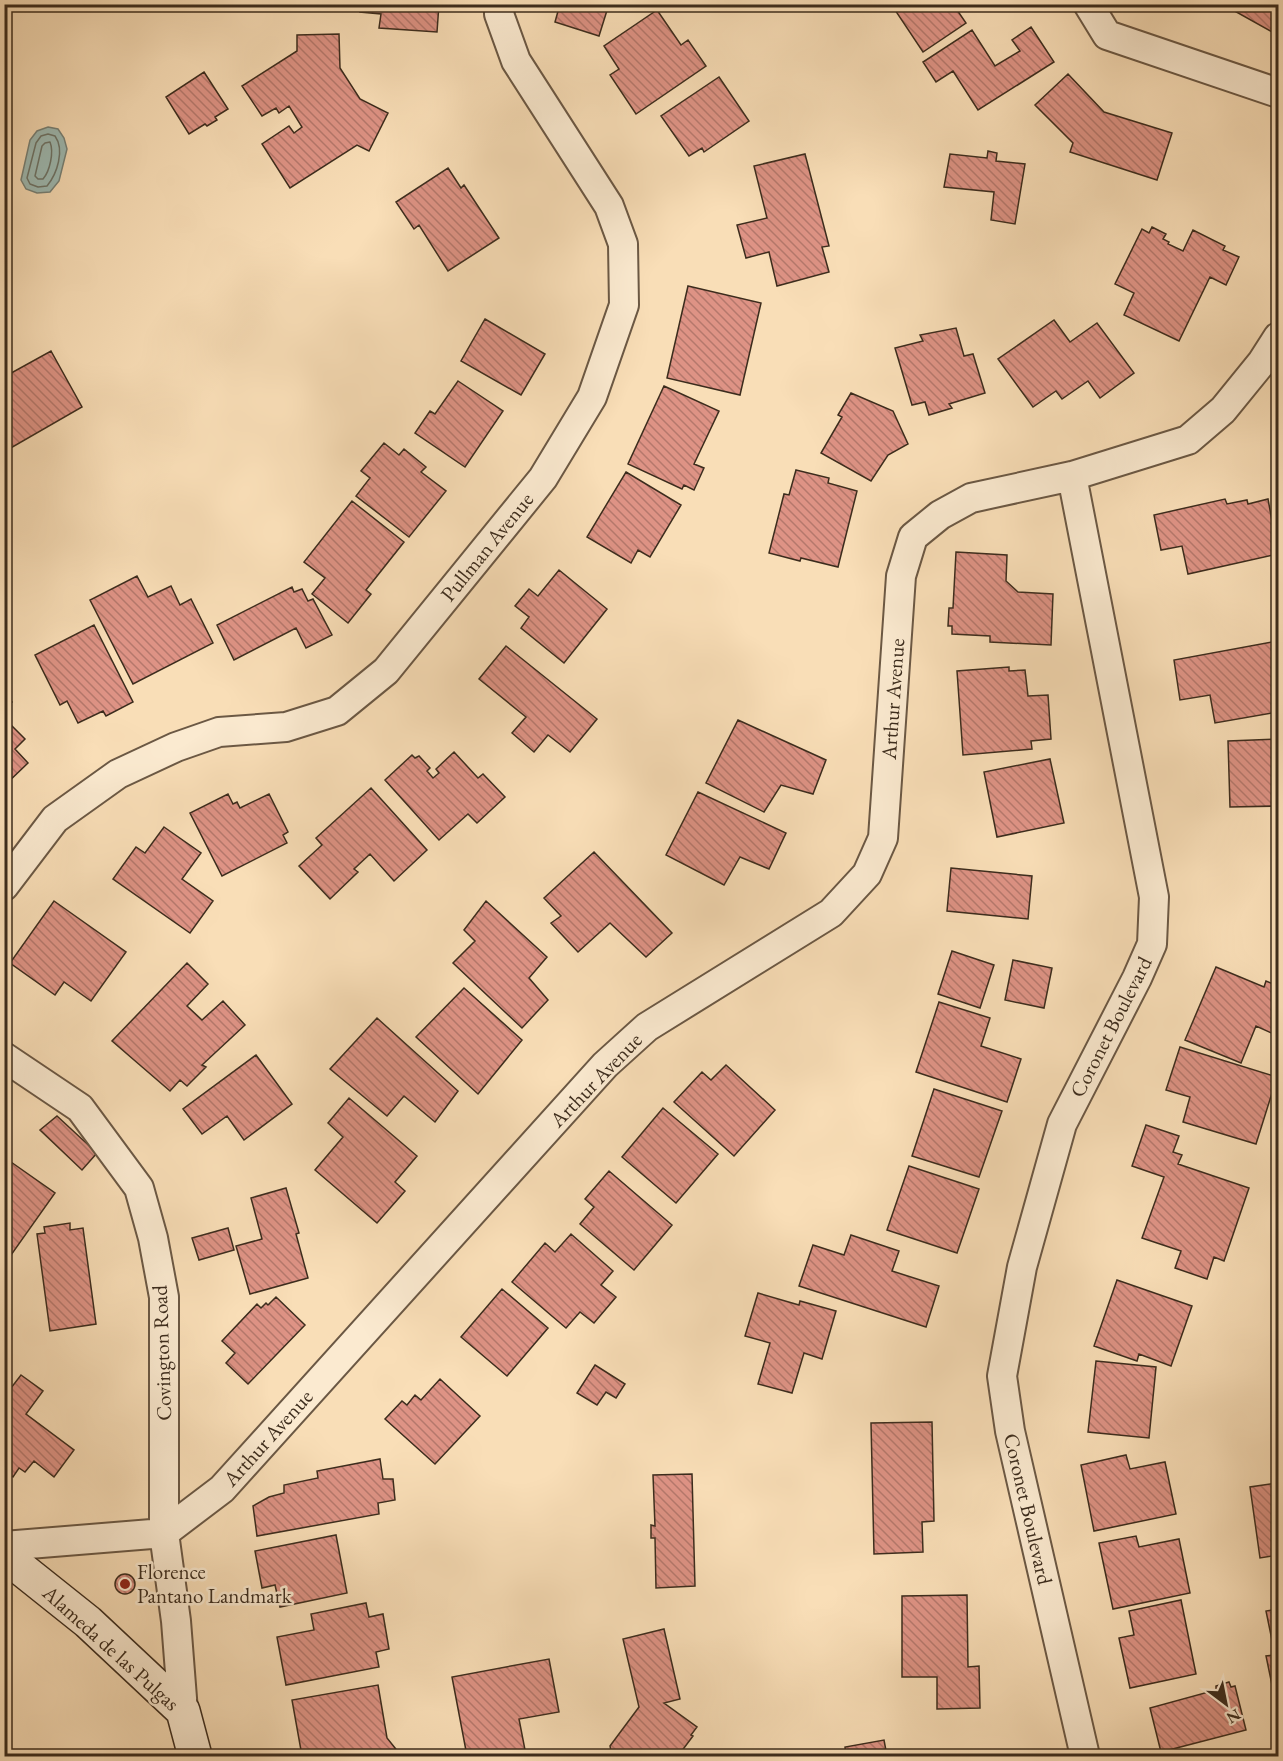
<svg xmlns="http://www.w3.org/2000/svg" width="1283" height="1761" viewBox="0 0 1283 1761" font-family="'EB Garamond',serif">
	<defs>
		<pattern id="building-back-hatch" width="6" height="6" patternUnits="userSpaceOnUse" patternTransform="scale(1.5)"><rect width="6" height="6" fill="#de9385"/><path d="M-1 5l2 2M0 0l6 6M5-1l2 2" fill="none" stroke="#b5786c"/></pattern>
	</defs>
	<rect width="100%" height="100%" fill="#f9deb7"/>
	<filter id="stains"><feTurbulence type="fractalNoise" baseFrequency=".00333" numOctaves="4"/><feColorMatrix values="0 0 0 0 .2 0 0 0 0 .09 0 0 0 0 .02 0 0 0 .5 -.17"/></filter>
	<radialGradient id="worn" r=".72"><stop offset=".6" stop-color="#630" stop-opacity="0"/><stop offset="1" stop-color="#630" stop-opacity=".3"/></radialGradient>
	<!-- water -->
	<path fill="#9ebbb4" stroke="#778278" stroke-width="1.5" d="M48 127 58 129 64 138 67 149 59 181 50 192 37 193 26 189 21 180 30 140 37 131Z"/>
	<g fill="none" stroke-linecap="round" stroke-linejoin="round">
		<!-- shore -->
		<path stroke="#6d7468" stroke-width="1.5" d="M48 134 55 136C65 150 57 174 47 186L38 187 30 184 27 178 36 143 41 136Z
			M50 142C54 152 50 171 43 179H38L35 176 42 146 45 143Z"/>
	</g>
	<!-- building -->
	<path fill="url(#building-back-hatch)" stroke="#3c2c1d" stroke-width="1.5" d="M361 4H439L437 32 379 28 381 14 360 12Z
		M560 4H609L599 36 555 22Z
		M903 4H953L966 23 923 52 895 10Z
		M1222 4H1278V24L1274 33Z
		M657 10 681 45 688 40 706 66 636 114 610 75 619 69 604 46Z
		M1031 27 1054 62 978 110 953 71 936 82 923 62 972 30 995 66 1020 51 1012 40Z
		M339 34 340 68 360 99 388 113 369 151 357 145 290 188 262 144 289 126 294 133 302 127 289 106 279 113 276 108 262 116 242 86 297 51V35Z
		M204 72 228 109 215 117 217 120 207 126 205 124 189 134 166 97Z
		M1068 74 1104 112 1172 133 1157 180 1070 152 1073 143 1035 105Z
		M719 77 749 121 704 152 702 148 689 156 661 116Z
		M988 151 997 153 996 161 1025 164 1015 224 991 220 994 192 944 187 950 154 987 158Z
		M805 154 829 246 822 247 829 272 777 286 769 252 746 258 737 225 767 218 754 166Z
		M448 168 461 188 464 185 499 238 448 271 419 225 414 229 396 202Z
		M1152 227 1166 234 1163 239 1169 242 1168 244 1183 251 1193 230 1225 246 1223 250 1239 257 1226 285 1210 277 1179 341 1124 315 1134 293 1115 284 1142 229 1149 233Z
		M688 286 761 303 740 395 667 378Z
		M485 319 545 354 521 395 461 361Z
		M1054 320 1070 342 1097 323 1134 373 1100 398 1088 381 1062 399 1056 391 1033 407 998 359Z
		M956 328 964 356 973 354 985 393 949 404 952 408 929 415 925 402 912 405 895 348 923 341 920 335Z
		M51 351 82 407 9 449 4 442V377Z
		M458 381 503 411 465 467 415 433 430 411 435 414Z
		M664 386 719 411 694 464 704 468 694 490 684 485 682 489 628 464Z
		M851 393 893 411 908 444 888 455 871 481 821 453 842 417 838 415Z
		M384 443 399 455 404 449 426 467 421 472 446 491 409 537 356 496 370 478 361 471Z
		M796 470 829 478 828 483 857 491 838 567 801 558 800 561 769 553 784 494 789 495Z
		M626 472 681 505 650 557 638 550 631 563 587 537Z
		M1225 499 1227 504 1247 500 1248 504 1268 499 1278 554 1188 574 1182 546 1161 550 1154 515Z
		M352 501 404 542 366 590 371 594 348 623 312 594 325 578 304 562Z
		M956 552 1007 555 1006 581 1018 592 1053 594 1051 645 990 642V636L952 634V626H948L949 608H953Z
		M559 570 607 609 564 663 521 628 529 617 515 606 529 589 538 596Z
		M137 576 148 597 171 586 180 605 191 599 213 643 133 684 90 600Z
		M292 587 294 592 302 589 308 601 313 599 332 635 306 648 296 628 234 660 217 625Z
		M94 625 133 702 106 716 103 711 78 723 67 701 60 705 35 655Z
		M1278 641V712L1215 723 1210 695 1180 700 1174 660Z
		M506 646 597 719 570 752 548 735 534 752 512 733 526 717 479 679Z
		M1009 667V671L1025 670 1028 696 1048 695 1051 739 1031 741 1032 749 963 755 957 671Z
		M4 695 12 702 4 709Z
		M4 718 25 739 15 749 28 763 4 786Z
		M738 720 826 760 813 794 781 785 764 812 706 783Z
		M1278 739V806L1230 807 1228 741Z
		M454 752 478 778 483 774 505 797 477 823 468 814 439 840 385 780 412 755 415 758 419 756 430 768 427 771 433 778 439 773 436 769Z
		M1050 759 1064 823 997 837 984 772Z
		M371 788 427 850 394 881 370 854 354 869 358 872 330 899 299 866 322 845 316 838Z
		M698 792 786 833 769 869 740 857 724 885 666 855Z
		M228 794 233 804 237 802 240 808 269 794 288 832 283 835 287 843 222 876 190 813Z
		M164 827 201 853 182 879 213 901 190 933 113 879 136 847 145 853Z
		M594 852 672 933 646 957 610 923 578 952 551 923 561 916 544 898Z
		M951 868 1032 876 1028 919 947 911Z
		M54 901 126 952 91 1001 64 982 55 995 10 963Z
		M486 901 547 957 529 978 548 1000 522 1028 453 963 475 941 464 930Z
		M952 951 994 965 980 1008 938 994Z
		M1013 960 1052 968 1044 1008 1005 1000Z
		M187 963 208 984 187 1006 202 1020 223 1001 245 1025 202 1065 206 1067 187 1086 180 1080 170 1091 112 1041Z
		M1216 967 1264 987 1266 981 1278 986V1036L1256 1026 1241 1063 1185 1040Z
		M464 988 522 1040 478 1094 416 1037Z
		M939 1002 990 1018 981 1046 1021 1059 1007 1102 916 1072Z
		M377 1018 458 1091 435 1122 404 1096 387 1116 330 1069Z
		M1180 1047 1277 1077 1256 1144 1183 1122 1190 1097 1166 1090Z
		M256 1055 292 1104 244 1140 227 1116 202 1134 183 1109Z
		M726 1065 775 1110 734 1156 674 1102 702 1072 711 1080Z
		M934 1089 1002 1111 979 1177 912 1156Z
		M349 1098 417 1156 395 1182 405 1191 377 1223 315 1170 343 1137 328 1123Z
		M663 1108 718 1154 676 1203 622 1157Z
		M57 1116 97 1153 82 1170 40 1130Z
		M1146 1125 1179 1136 1173 1152 1182 1155 1178 1164 1249 1188 1224 1261 1214 1257 1207 1279 1175 1268 1181 1251 1142 1238 1164 1177 1132 1166Z
		M11 1162 55 1193 4 1265V1171Z
		M909 1166 979 1189 957 1253 887 1230Z
		M609 1171 672 1225 634 1270 580 1224 594 1207 585 1199Z
		M286 1188 299 1233 296 1234 308 1278 250 1294 236 1246 262 1239 251 1198Z
		M70 1223V1230L83 1228 96 1324 50 1331 37 1234 45 1233 44 1227Z
		M228 1228 234 1250 199 1260 192 1238Z
		M571 1234 613 1271 601 1285 616 1297 594 1323 580 1312 566 1328 512 1282 545 1243 555 1252Z
		M851 1235 899 1251 892 1271 939 1286 926 1327 799 1286 813 1245 844 1255Z
		M1117 1280 1192 1306 1171 1366 1139 1354 1137 1361 1094 1346Z
		M502 1289 548 1328 507 1376 461 1337Z
		M758 1293 799 1305 800 1301 836 1311 822 1359 804 1353 792 1393 758 1384 770 1343 745 1336Z
		M276 1297 305 1325 248 1384 226 1363 235 1353 222 1341 257 1304 261 1308 266 1303 268 1305Z
		M1096 1361 1156 1367 1149 1438 1088 1432Z
		M595 1365 625 1384 616 1398 606 1392 597 1405 577 1393Z
		M21 1375 43 1391 26 1414 74 1450 54 1477 34 1461 25 1472 19 1468 13 1477 4 1470V1397Z
		M440 1379 480 1416 435 1464 385 1419 402 1401 407 1405 415 1395 421 1400Z
		M932 1422 934 1521 922 1522 923 1552 874 1554 871 1423Z
		M1126 1455 1130 1469 1165 1462 1176 1514 1094 1531 1081 1465Z
		M380 1459 383 1479H393L395 1500 378 1503 379 1514 257 1536 253 1506 269 1497 284 1493V1485L318 1478 317 1471Z
		M692 1474 695 1586 656 1588 655 1538H651V1525L655 1526 653 1475Z
		M1278 1483V1555L1260 1558 1250 1487Z
		M336 1535 347 1593 280 1607 275 1585 262 1588 255 1551Z
		M1136 1536 1139 1547 1179 1539 1190 1593 1113 1609 1099 1543Z
		M115 1584a10 10 0 1 1 20 0a10 10 0 1 1-20 0Z
		M967 1595 968 1667 979 1666 980 1708 937 1709V1677H902V1596Z
		M1181 1600 1196 1674 1130 1688 1119 1638 1134 1635 1129 1611Z
		M366 1603 369 1617 383 1614 389 1649 376 1652 379 1667 286 1685 277 1637 314 1630 311 1614Z
		M1278 1609V1714L1266 1656 1275 1655 1266 1611Z
		M664 1629 680 1699 664 1703 697 1727 691 1735 693 1736 678 1756H612L610 1746 639 1707 623 1639Z
		M549 1659 559 1712 519 1719 526 1755 516 1756H467L452 1677Z
		M1229 1682 1231 1687 1235 1686 1246 1730 1161 1752 1150 1708 1216 1690V1686Z
		M378 1685 387 1738 399 1753 377 1756H302L292 1700Z
		M884 1740 887 1756H843H846L845 1747Z
		M831 1750 832 1756H799Z"/>
	<g fill="none" stroke-linecap="round" stroke-linejoin="round">
		<defs>
			<path id="street" d="M1088 4 1107 35 1278 93
				M1072 476 1154 897 1152 944 1137 978 1062 1124 1022 1267 1002 1376 1010 1431 1085 1756
				M4 886 55 819 118 774 176 747 219 732 286 727 337 711 386 671 543 478 592 397 624 305 623 244 609 206 516 61 499 14 501 4
				M4 1057 80 1108 139 1188 153 1238 164 1297V1533L176 1621 183 1711
				M4 1546 164 1533 222 1489 605 1065 647 1027 831 913 867 874 883 838 901 576 913 537 940 515 971 498 1072 476 1188 440 1223 410 1262 362 1278 337"/>
			<path id="secondary" d="M4 1555 88 1622 183 1711 195 1756"/>
		</defs>
		<!-- street casing -->
		<use href="#street" stroke="#6b5844" stroke-width="32"/>
		<!-- secondary casing -->
		<use href="#secondary" stroke="#3c2c1d" stroke-width="36"/>
		<!-- street -->
		<use href="#street" stroke="#fbead0" stroke-width="28"/>
		<!-- secondary -->
		<use href="#secondary" stroke="#fbead0" stroke-width="33"/>
	</g>
	<!-- markers -->
	<circle fill="#8f2418" stroke="#fbead0" stroke-width="2" cx="125" cy="1584" r="6"/>
	<g text-anchor="middle" stroke-width="5" stroke-linejoin="round" paint-order="stroke">
		<!-- street labels -->
		<g font-size="21" fill="#3c2c1d" stroke="#fbead0">
			<text transform="translate(487 547) rotate(-51)" y="7">Pullman Avenue</text>
			<text transform="translate(893 699) rotate(-86)" y="7">Arthur Avenue</text>
			<text transform="translate(1111 1027) rotate(-63)" y="7">Coronet Boulevard</text>
			<text transform="translate(596 1080) rotate(-46)" y="7">Arthur Avenue</text>
			<text transform="translate(162 1353) rotate(-92)" y="7">Covington Road</text>
			<text transform="translate(268 1438) rotate(-48)" y="7">Arthur Avenue</text>
			<text transform="translate(1028 1509) rotate(77)" y="7">Coronet Boulevard</text>
			<text transform="translate(111 1648) rotate(42)" y="7">Alameda de las Pulgas</text>
		</g>
		<!-- poi labels -->
		<g font-size="21" fill="#3c2c1d" stroke="#fbead0" text-anchor="start">
			<text x="137" y="1579">Florence<tspan x="137" dy="24">Pantano Landmark</tspan></text>
		</g>
	</g>
	<!-- margin -->
	<rect width="1283" height="1761" fill="none" stroke="#f9deb7" stroke-width="24"/>
	<rect x="6" y="6" width="1271" height="1749" fill="none" stroke="#3c2c1d" stroke-width="3"/>
	<rect x="12" y="12" width="1259" height="1737" fill="none" stroke="#3c2c1d" stroke-width="1.5"/>
	<!-- north arrow -->
	<g transform="translate(1226 1704) rotate(148)" stroke="#fbead0" stroke-width="4.5" paint-order="stroke">
	<path d="M0-4.5L10 22L0 15L-10 22Z" fill="#3c2c1d"/>
	<text y="-9" font-size="16" font-weight="bold" text-anchor="middle" fill="#3c2c1d">N</text>
	</g>
	<rect width="100%" height="100%" filter="url(#stains)"/>
	<rect width="100%" height="100%" fill="url(#worn)"/>
</svg>
